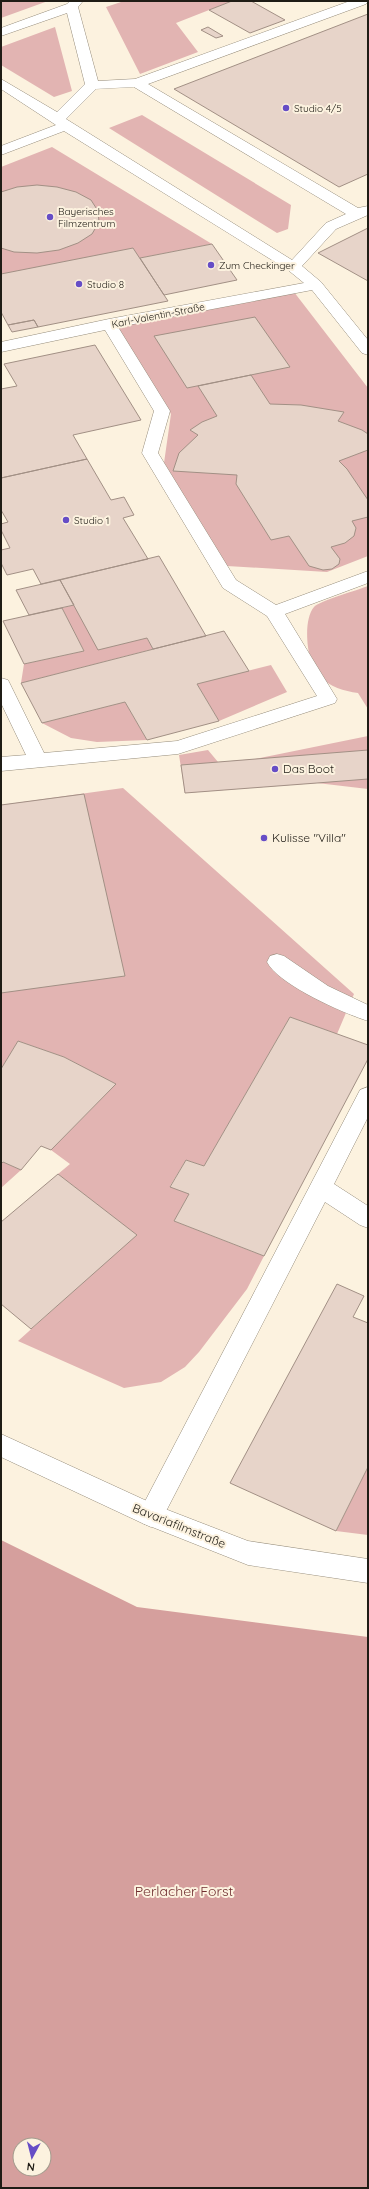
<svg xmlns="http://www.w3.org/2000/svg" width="369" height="2189" viewBox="0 0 369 2189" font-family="Quicksand,sans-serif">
	<rect width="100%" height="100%" fill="#fcf2df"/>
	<!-- green -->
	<path fill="#e2b4b2" d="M4 1H48L1 18V2Z
		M124 1H232L176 23 198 52 140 74 106 7Z
		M55 27 72 91 54 97 1 65V47Z
		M142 115 291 205 288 229 277 233 109 128Z
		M52 147 212 244 140 258 1 274V167Z
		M294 292 368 388V556L327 572 227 566 164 463 171 414 116 326Z
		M368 586V709L358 693C344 691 330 687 319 676 307 664 302 621 314 607 319 601 358 590 368 586Z
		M74 605 147 638 153 649 21 683 24 664 84 651 62 608Z
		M271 665 287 692 219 721 197 684Z
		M125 702 147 740 97 742 71 738 42 723Z
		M368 736V789L317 783 185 793 179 755 208 750 218 762 255 759Z
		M123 788 354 994 337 1034 290 1017 204 1166 186 1160 170 1186 189 1194 174 1221 264 1256 247 1289 199 1352 185 1367 161 1382 124 1388 18 1341 136 1235 58 1174 70 1164 51 1150 116 1084 64 1057 18 1041 1 1069V805Z
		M3 1162 21 1170 1 1188V1164Z
		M368 1467V1535L336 1531Z"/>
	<!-- forest -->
	<path fill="#d59f9d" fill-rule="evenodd" d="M1 1540 137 1607 368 1637V2188H1ZM20 2145H44V2169H20Z"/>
	<!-- building -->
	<path fill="#e7d4c9" stroke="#a29085" d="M232 1H251L285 20 250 33 209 10Z
		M368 14V174L339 187 174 89Z
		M208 27 223 36 216 38 201 30Z
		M37 185 57 187 76 192 91 200 98 211 99 222 92 234 78 243 59 250 37 253 14 252 1 248V192L17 187Z
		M368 228V281L318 253Z
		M212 244 237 280 164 295 140 258Z
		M133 248 168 301 38 327 34 320 8 325 1 312V274Z
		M255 317 290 367 187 388 154 336Z
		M34 320 38 327 12 332 8 325Z
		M95 345 141 420 73 435 87 459 1 478V389L17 386 4 364Z
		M251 375 270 404 301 405 344 412 338 421 362 430 368 434V450L339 461 347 469 368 500V517L352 521 356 528 354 536 345 543 331 547 340 559 339 564 332 569 323 570 309 566 289 536 271 540 236 484 237 475 173 471 179 453 198 435 190 430 202 422 217 416 198 386Z
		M87 459 111 500 124 497 134 515 123 518 148 559 41 584 33 569 7 575 1 563V550L10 548 1 530V524L8 522 1 510V478Z
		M159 556 206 636 153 649 147 638 98 650 60 580Z
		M60 580 74 605 29 615 16 590Z
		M62 608 84 651 24 664 3 621Z
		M224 631 249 671 197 684 219 721 147 740 125 702 42 723 21 683Z
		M368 750V779L317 783 185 793 181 765Z
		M84 794 125 976 1 993V805Z
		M290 1017 368 1045V1059L264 1256 174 1221 189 1194 170 1187 186 1160 204 1166Z
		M18 1041 64 1057 116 1084 51 1150 41 1146 21 1170 3 1162 1 1164V1069Z
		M58 1174 137 1235 31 1329 1 1304V1222Z
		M337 1284 364 1296 353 1317 368 1323V1467L336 1531 230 1483Z"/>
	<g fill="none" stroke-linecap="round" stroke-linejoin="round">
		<defs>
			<path id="service" d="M70 1H83L78 7 98 81 135 79 350 1H368L366 4 148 84 358 208 368 206V215L336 229 302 266 321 282 368 340V355L362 353 312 290 118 327 170 411 158 453 236 580 276 605 368 571V583L285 614 337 699 335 703 178 754 1 771V757L26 755 1 703V678L8 680 10 684 44 753 177 741 317 696 267 616 223 588 142 453 154 411 105 330 1 352V342L109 319 304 283 288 270 64 131 1 155V146L56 125 1 89V79L57 112 85 84 67 13 1 36V28L67 4ZM134 87 346 214 326 223 292 260 66 119 96 89Z
				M277 954 284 956 328 986 368 1005V1021C343 1013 279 985 267 962L270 956Z
				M368 1087V1117L334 1184 368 1206V1228L360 1225 325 1202 160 1523 151 1527 142 1523 138 1515 142 1507 360 1090Z"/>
			<path id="minor" d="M1 1434 160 1507 248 1541 368 1559V1583L248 1565 142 1523 1 1457Z"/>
		</defs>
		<!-- service casing -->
		<use href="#service" stroke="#968d7c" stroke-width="1"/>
		<!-- minor casing -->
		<use href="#minor" stroke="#968d7c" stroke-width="1"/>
		<!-- service -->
		<use href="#service" fill="#fff" fill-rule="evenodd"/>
		<!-- minor -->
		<use href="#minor" fill="#fff" fill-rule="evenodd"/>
	</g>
	<!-- markers -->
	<g fill="#664dc6" stroke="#fcf2df" stroke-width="1.5">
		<circle cx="286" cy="108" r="4"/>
		<circle cx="50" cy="217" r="4"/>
		<circle cx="211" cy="265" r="4"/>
		<circle cx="79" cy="284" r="4"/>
		<circle cx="66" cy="520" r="4"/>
		<circle cx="275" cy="769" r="4"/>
		<circle cx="264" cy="838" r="4"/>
	</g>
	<g text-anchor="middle" stroke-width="4" stroke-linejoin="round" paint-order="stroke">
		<!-- far-poi labels -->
		<g font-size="10" fill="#1f1c15" stroke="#fcf2df" text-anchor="start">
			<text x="294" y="112">Studio 4/5</text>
			<text x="58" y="215">Bayerisches<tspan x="58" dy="12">Filmzentrum</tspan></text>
			<text x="219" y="269">Zum Checkinger</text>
			<text x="87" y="288">Studio 8</text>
			<text x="74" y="524">Studio 1</text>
		</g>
		<!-- far-street labels -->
		<g font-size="10" fill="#1f1c15" stroke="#fcf2df">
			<text transform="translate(158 315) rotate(-11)" y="4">Karl-Valentin-Straße</text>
		</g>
		<!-- poi labels -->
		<g font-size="12" fill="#1f1c15" stroke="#fcf2df" text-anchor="start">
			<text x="283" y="773">Das Boot</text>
			<text x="272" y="842">Kulisse "Villa"</text>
		</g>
		<!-- street labels -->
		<g font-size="12" fill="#1f1c15" stroke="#fcf2df">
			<text transform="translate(179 1526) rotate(22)" y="4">Bavariafilmstraße</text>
		</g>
		<!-- near-park labels -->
		<g font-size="14" fill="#702e30" stroke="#fcf2df">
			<text x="184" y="1896">Perlacher Forst</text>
		</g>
	</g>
	<!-- border -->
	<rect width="369" height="2189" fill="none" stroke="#1f1c15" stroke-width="4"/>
	<!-- north arrow -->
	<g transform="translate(32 2157) rotate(187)"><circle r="19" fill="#fcf2df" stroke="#a49c8e"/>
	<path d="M0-3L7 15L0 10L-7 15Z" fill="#664dc6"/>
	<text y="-6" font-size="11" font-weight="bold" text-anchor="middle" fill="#1f1c15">N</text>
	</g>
</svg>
